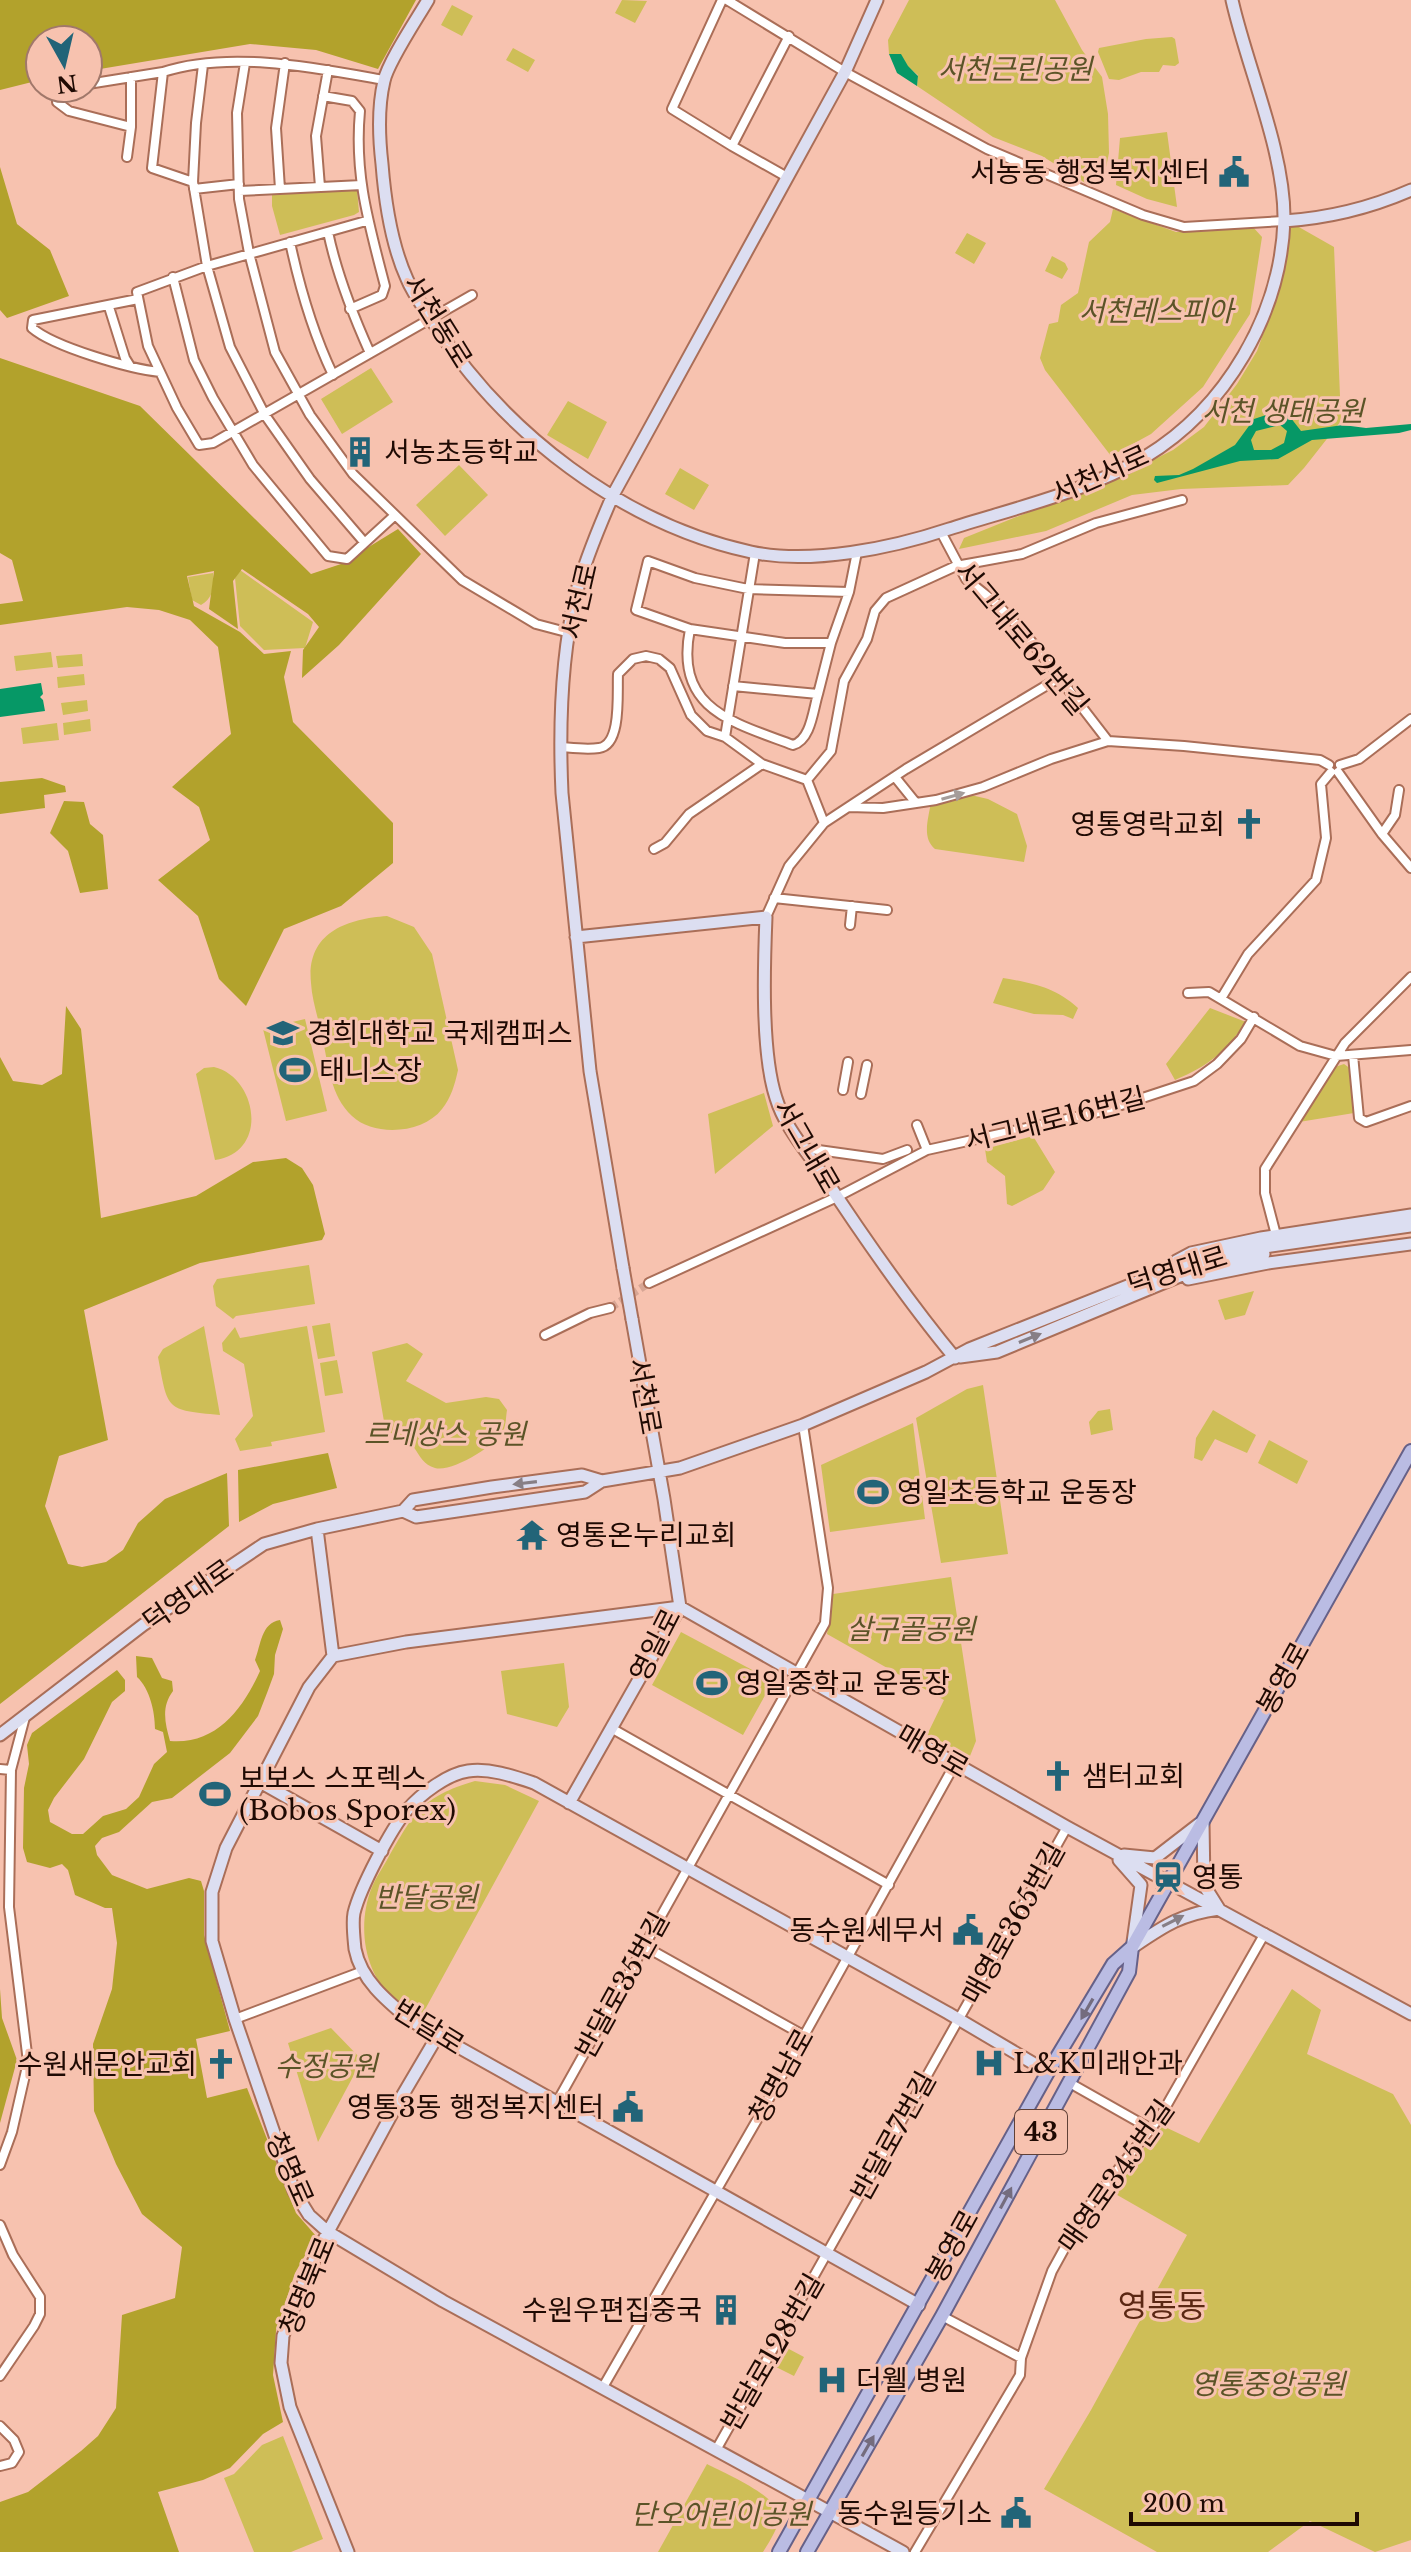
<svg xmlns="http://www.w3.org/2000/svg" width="1411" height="2552" viewBox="0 0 1411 2552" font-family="'Libre Baskerville','Noto Sans KR',serif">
	<rect width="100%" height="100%" fill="#f7c2af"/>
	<!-- green -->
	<path fill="#cebe57" d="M622 0 647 1 635 23 615 13Z
		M909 0H1055L1082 50 1102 77 1108 114 1109 153 1104 177 1097 183 1087 184 1042 156 993 137 917 86 918 75 908 67 901 55 889 54 888 40Z
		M452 5 473 16 462 36 441 25Z
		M1172 37 1175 39 1179 63 1175 66 1163 65 1159 72H1141L1119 80 1109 79 1098 52 1099 48 1146 39Z
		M513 48 535 60 528 72 506 60Z
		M1167 132 1177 207 1147 199 1116 185 1120 138Z
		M357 190 359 212 354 215 280 235 272 206V193Z
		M1113 209 1176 232 1213 231 1252 226 1262 237 1250 314 1203 387 1151 434 1111 456 1045 370 1040 358 1049 324 1058 322 1061 305 1078 293 1089 242 1110 222Z
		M1290 222 1334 247 1341 421 1304 468 1288 485 1181 489 1132 495 1046 531 959 549 964 538 1131 471 1173 450 1204 427 1237 384 1257 351 1274 304Z
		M967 233 986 243 974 264 955 253Z
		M1052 256 1065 263 1068 269 1062 279 1045 271Z
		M371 368 393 402 342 434 321 399Z
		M568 401 607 422 588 459 547 435Z
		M459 465 488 495 445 536 416 505Z
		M680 468 709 485 694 510 665 494Z
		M240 570 313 622 305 648 264 650 240 626 235 578Z
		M213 573C213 588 214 597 201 605L192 600 188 577Z
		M51 652 53 667 16 671 14 656Z
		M82 654 83 666 58 668 56 656Z
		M84 674 85 685 58 688 57 677Z
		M87 700 88 711 63 715 61 703Z
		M90 719 91 731 64 735 63 723Z
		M57 723 59 740 23 744 21 728Z
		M962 793 988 799 1017 814 1027 846 1024 862 935 849C921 837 929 818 931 801Z
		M387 916 414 927 432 954 458 1070C455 1084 451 1098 442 1109 423 1134 374 1137 352 1116 330 1095 329 1066 322 1037 319 1020 312 1001 311 983 306 933 346 919 387 916Z
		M1003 978C1032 983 1055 987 1078 1008L1073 1019 1063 1015 1034 1014 993 1003Z
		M1210 1008 1246 1022C1226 1052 1208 1066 1175 1080L1166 1064Z
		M305 1019 327 1111 286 1121 263 1029Z
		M1344 1064 1351 1069 1354 1113 1299 1122 1332 1068Z
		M214 1067C257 1077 270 1152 215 1160L196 1074 204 1068Z
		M764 1093 773 1126 715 1174 708 1114Z
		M1033 1136 1055 1172 1043 1190 1012 1206 1007 1204 1005 1176 987 1162 985 1149Z
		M309 1265 315 1304 236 1316 233 1319 216 1306 213 1286 217 1279Z
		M1254 1291 1245 1315 1225 1320 1218 1300Z
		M330 1323 335 1356 318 1359 312 1326Z
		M204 1326 220 1415C165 1410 168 1410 158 1357L163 1349Z
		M307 1326 325 1432 271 1442 272 1446 240 1451 235 1439 253 1416 244 1364 223 1351 222 1343 235 1327 240 1338Z
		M407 1343 423 1354 406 1381 446 1403 486 1397 499 1399 507 1410C506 1416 506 1424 504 1429 498 1445 451 1473 435 1468 413 1462 419 1433 386 1433L372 1352Z
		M337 1360 343 1393 325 1396 320 1363Z
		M983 1385 1008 1554 941 1563 916 1418 967 1389Z
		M1110 1409 1113 1430 1091 1435 1089 1422 1098 1411Z
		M1213 1410 1256 1435 1247 1453 1215 1439 1202 1461 1194 1458 1196 1438Z
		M913 1423 925 1519 830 1532 821 1465Z
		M1269 1440 1308 1461 1297 1484 1258 1463Z
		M951 1577 976 1741 970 1756 927 1735 944 1700 827 1634 833 1594Z
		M681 1632 773 1681 743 1735 652 1685Z
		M564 1663 569 1707 557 1727 507 1714 501 1671Z
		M475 1781 505 1785 539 1801 422 2015C413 2010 402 2006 395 2000 363 1973 357 1924 372 1887 376 1877 382 1869 387 1860 414 1813 421 1797 475 1781Z
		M1292 1989 1321 2010 1307 2054 1393 2094 1411 2125V2540L1375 2552 1310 2521 1268 2552H1157L1044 2489 1091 2410 1187 2235 1112 2192 1129 2165 1163 2126 1199 2143Z
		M331 2028 362 2060 318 2142 288 2043Z
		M787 2348 804 2357 794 2376 776 2367Z
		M283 2436 323 2539 291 2552H254L224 2478 234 2474 262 2445Z
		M707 2464C724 2473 779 2496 779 2516 779 2528 769 2542 763 2552H658Z"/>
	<!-- forest -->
	<path fill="#b2a22c" d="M0 0H416L378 69 316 50 250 44 88 71V40H40V80L0 90Z
		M0 167 17 224 50 250 69 296 7 318 0 310Z
		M0 358 140 406 311 574 341 564 398 529 421 554 339 645 302 678 303 650 319 627 308 614 242 569 233 581 238 629 209 609 214 571 187 576 194 606 240 632 264 654 291 651 284 677 293 722 393 823V863L341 906 284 929 246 1006 219 979 198 916 158 880 210 840 199 807 172 787 231 734 218 647 190 620 159 610 127 607 0 625V604L23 601 12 560 0 553Z
		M42 778 65 786 66 792 44 795 45 808 0 814V782Z
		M64 801 84 802 90 824 103 835 108 889 80 893 68 851 50 833Z
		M66 1006 81 1029 101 1218 196 1196 253 1162 286 1158 302 1168 313 1185 325 1234 322 1240 200 1263 84 1310 108 1440 59 1456 45 1506 68 1564 82 1567 106 1562 123 1550 138 1523 165 1499 227 1473 229 1526 0 1704V1057L13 1081 42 1085 62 1074Z
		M328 1453 337 1488 273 1504 239 1522 238 1470Z
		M280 1620 283 1629 275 1655 274 1674 267 1693 258 1716 230 1753 172 1798 152 1802 119 1832 102 1838 95 1846 97 1855 112 1875 147 1889 189 1878 201 1881 204 1891V1935L230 2031 196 2039 207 2098 247 2088 296 2213 316 2236 295 2273 276 2331 273 2375 283 2422 263 2434 230 2468 203 2480 158 2492 179 2552H0V2502L28 2492 81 2451 98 2436 116 2408 122 2315 175 2298 182 2247 142 2214 116 2164 94 2111 93 2044 112 1989 117 1943 112 1908H105L75 1895 68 1870 62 1864 50 1868 27 1862 23 1848 24 1788 29 1764 27 1745 32 1733 117 1670 125 1680V1691L112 1702 84 1759 54 1798 48 1810 50 1822 72 1834H83L103 1816 126 1809 139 1797 154 1764 167 1752 163 1732 155 1729C155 1712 150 1689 137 1677L136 1656 152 1658 162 1678 172 1681 173 1691C161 1707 165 1723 170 1741 216 1745 243 1709 260 1671L255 1660C261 1645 261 1623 280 1620Z
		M0 1989 2 2018 17 2060 0 2123Z"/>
	<!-- water -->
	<path fill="#069866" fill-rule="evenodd" d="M889 54H901L908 66 918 76 917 86 897 73Z
		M1272 413H1287L1301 431 1343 425 1366 428 1411 424V430L1399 433 1312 440 1278 459 1240 461 1157 483 1154 480 1155 476 1179 475 1193 469 1235 445 1254 419ZM1280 425 1287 431 1284 443 1271 450H1254L1251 440 1256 431Z
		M41 683 43 694 40 697 43 700 45 711 0 717V689Z"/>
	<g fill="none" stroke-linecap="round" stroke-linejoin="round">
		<!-- street-tunnel -->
		<path stroke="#d7a695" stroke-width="8" stroke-dasharray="8 4" stroke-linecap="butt" d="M610 1308 649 1283"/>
		<defs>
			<path id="street" d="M722 0 672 109 732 146 789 36
				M727 0 845 72 987 149 1143 215 1184 227 1284 221
				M245 63 237 113 239 199 249 253 275 352 310 415 353 474 462 580 536 624 570 633
				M203 65 196 123 193 182 207 266 230 347 265 415 310 479 364 542
				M88 84 163 72
				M59 88 57 102 69 111 131 127
				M323 96 352 101 360 111C354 175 369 224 385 286L382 295 350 309
				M732 146 787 177
				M127 157 131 127V77
				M193 182 152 168 163 72C229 50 317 68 384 80
				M320 187 316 136 328 70
				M194 189 239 184
				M280 189 276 128 285 63
				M239 191 362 185
				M366 221 207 266 137 292 148 346 177 408 199 445 213 443 472 295
				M328 232C337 275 352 313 370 353
				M290 242C300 289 312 331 333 375
				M173 277 194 360 213 398 253 465 328 556 347 559 394 516
				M138 299 33 320 32 328C54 347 130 369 160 372
				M109 307 125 358 130 366
				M941 532 966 579 996 603 1027 636 1108 741 1184 746 1320 760 1329 765
				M849 592 857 552
				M690 629 636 610 648 561 695 578 748 589 849 592 831 643
				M733 686 818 694 831 643H785L690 629C674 709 732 722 793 745 811 740 813 710 818 694
				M725 737 755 553
				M561 747C573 748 587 750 599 748 622 745 617 693 618 674L633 659 646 656 659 659 670 668 691 715 707 731 725 737 762 764 807 780 824 823
				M1340 765 1359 759 1411 719
				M1338 772 1382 834 1411 868
				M895 777 916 803
				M807 780 831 751 844 681 867 639 875 611 886 598 956 566 1022 554 1096 523 1182 500
				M849 807 883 808 936 800 983 787 1051 759 1108 741
				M1382 834 1395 815 1399 790
				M654 849 665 843 689 814 762 764
				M774 898 887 910
				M766 917 789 866 824 823 906 769 1059 678
				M850 925 852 906
				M1188 993 1209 992 1300 1046 1336 1056 1411 1050
				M1222 997 1248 954 1316 880 1326 838 1321 784 1331 772
				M1353 1055 1359 1118 1366 1122 1411 1106
				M843 1090 848 1062
				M861 1094 867 1065
				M917 1125 927 1150
				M804 1148 883 1159 907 1150
				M1276 1235 1265 1193V1169L1345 1043 1411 977
				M649 1283 837 1197 927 1150 1103 1111 1194 1081 1217 1064 1241 1039 1254 1017
				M545 1335 590 1313 610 1308
				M611 1728 889 1885
				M0 1769 11 1770 25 1717
				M644 1946 803 2035
				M235 2019 363 1971
				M1068 2082 1151 2129
				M557 2102 825 1623 828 1588 803 1425
				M0 2165 12 2132 28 2062 9 1907 11 1770
				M0 2225 13 2255 40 2297V2314L34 2326 0 2376
				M942 2316 1021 2358
				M603 2387 761 2113 955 1764
				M0 2426 14 2440 19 2452 12 2463 0 2466
				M716 2450 1067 1827
				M915 2552 1020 2375 1021 2358 1052 2271 1085 2211 1160 2117 1265 1933"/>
			<path id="secondary" d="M428 0C417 19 388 62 384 81 378 106 379 138 382 164 385 202 391 244 407 279 413 294 424 308 433 322 503 432 622 524 751 552 811 565 892 548 949 529 1015 508 1086 492 1145 457 1226 408 1281 314 1284 220 1285 152 1247 67 1232 0
				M1284 221C1328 218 1370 208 1411 190
				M576 937 766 917C764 965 761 1053 776 1098 784 1125 804 1148 820 1171 862 1235 906 1299 955 1358
				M1176 1261 1191 1253 1261 1238 1411 1215
				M623 1268 590 1071 562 793C559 728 561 657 576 594 585 560 599 527 613 495L845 72 877 0
				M1188 1279 1268 1263 1411 1244
				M960 1357 997 1352 1192 1271 1264 1254
				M403 1511 413 1500 492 1487 582 1475 602 1481
				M317 1529 333 1656 309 1687 226 1848 212 1892V1941L235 2019 294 2191 309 2215 328 2232 443 2301 903 2552
				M333 1656 406 1642 680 1607 1067 1827 1411 2014
				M0 1735 143 1625 264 1544 317 1529 403 1511 416 1517 430 1515 585 1492 602 1481 680 1468 803 1425 926 1372 969 1349 1188 1262 1250 1249 1411 1226
				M260 1782 382 1851
				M569 1803 680 1607 664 1499 632 1319
				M1124 1855 1155 1858 1199 1824
				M1119 1860 1141 1885 1133 1942
				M1133 1947C1164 1926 1181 1914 1219 1909L1204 1885 1203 1822
				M919 2305 410 2020C387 2001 361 1980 355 1949 354 1938 352 1923 354 1913 360 1888 391 1829 407 1810 421 1794 447 1774 468 1771 490 1768 513 1776 534 1783L948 2013 1048 2072
				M348 2552 290 2407 281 2363 283 2336 299 2293 322 2243 395 2108 438 2035"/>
			<path id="primary" d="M779 2552 1048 2072 1113 1964 1132 1947 1411 1451
				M807 2552 942 2316 1129 1972 1132 1947"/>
		</defs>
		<!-- street casing -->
		<use href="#street" stroke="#aa6e58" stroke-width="12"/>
		<!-- secondary casing -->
		<use href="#secondary" stroke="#aa6e58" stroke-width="15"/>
		<!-- primary casing -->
		<use href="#primary" stroke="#666188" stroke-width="16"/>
		<!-- street -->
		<use href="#street" stroke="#fff" stroke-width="8"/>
		<!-- secondary -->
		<use href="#secondary" stroke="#dcdef1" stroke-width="11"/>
		<!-- primary -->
		<use href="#primary" stroke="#babce3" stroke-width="12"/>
		<defs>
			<path id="secondary-bridge" d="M623 1268 632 1319"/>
		</defs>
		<!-- secondary-bridge casing -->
		<use href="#secondary-bridge" stroke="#aa6e58" stroke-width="15" stroke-linecap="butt"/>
		<!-- secondary-bridge -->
		<use href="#secondary-bridge" stroke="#dcdef1" stroke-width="11"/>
	</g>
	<!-- one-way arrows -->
	<defs><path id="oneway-solid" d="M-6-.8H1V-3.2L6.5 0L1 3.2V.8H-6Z" transform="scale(2)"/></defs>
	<use fill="#a59d9a" href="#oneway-solid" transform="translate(953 796) rotate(-16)"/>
	<g fill="#877f86">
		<use href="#oneway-solid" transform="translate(1030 1338) rotate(-22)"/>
		<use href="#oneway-solid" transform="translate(525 1483) rotate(173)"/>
		<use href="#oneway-solid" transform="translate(1173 1921) rotate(-27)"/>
	</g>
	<g fill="#746c7e">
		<use href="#oneway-solid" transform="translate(1087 2009) rotate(120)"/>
		<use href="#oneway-solid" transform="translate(1006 2198) rotate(-62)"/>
		<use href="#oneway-solid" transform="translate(868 2446) rotate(-60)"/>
	</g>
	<!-- icons -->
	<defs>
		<symbol id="civic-bare" viewBox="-9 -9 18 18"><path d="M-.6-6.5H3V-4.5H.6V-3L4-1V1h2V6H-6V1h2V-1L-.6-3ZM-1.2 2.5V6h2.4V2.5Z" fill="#226478" stroke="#f7c2af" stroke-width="2.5" paint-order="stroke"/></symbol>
		<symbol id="building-bare" viewBox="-9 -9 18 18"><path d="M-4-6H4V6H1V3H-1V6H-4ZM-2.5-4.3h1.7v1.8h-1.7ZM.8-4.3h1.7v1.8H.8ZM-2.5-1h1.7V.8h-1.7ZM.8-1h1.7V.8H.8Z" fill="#226478" stroke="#f7c2af" stroke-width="2.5" paint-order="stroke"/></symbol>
		<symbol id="church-bare" viewBox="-9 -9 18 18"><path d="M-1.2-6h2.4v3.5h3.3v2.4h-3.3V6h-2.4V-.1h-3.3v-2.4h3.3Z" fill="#226478" stroke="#f7c2af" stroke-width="2.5" paint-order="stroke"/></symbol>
		<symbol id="university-bare" viewBox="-9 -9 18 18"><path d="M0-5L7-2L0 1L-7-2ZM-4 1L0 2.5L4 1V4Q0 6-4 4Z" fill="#226478" stroke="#f7c2af" stroke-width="2.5" paint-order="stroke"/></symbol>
		<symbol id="stadium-bare" viewBox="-9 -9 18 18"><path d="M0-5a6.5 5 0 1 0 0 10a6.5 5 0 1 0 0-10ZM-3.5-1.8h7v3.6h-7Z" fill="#226478" stroke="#f7c2af" stroke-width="2.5" paint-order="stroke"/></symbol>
		<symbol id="temple-bare" viewBox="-9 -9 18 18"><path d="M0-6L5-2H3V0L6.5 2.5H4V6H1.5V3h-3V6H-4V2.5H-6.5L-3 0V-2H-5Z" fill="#226478" stroke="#f7c2af" stroke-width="2.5" paint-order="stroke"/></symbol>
		<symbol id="station-bare" viewBox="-9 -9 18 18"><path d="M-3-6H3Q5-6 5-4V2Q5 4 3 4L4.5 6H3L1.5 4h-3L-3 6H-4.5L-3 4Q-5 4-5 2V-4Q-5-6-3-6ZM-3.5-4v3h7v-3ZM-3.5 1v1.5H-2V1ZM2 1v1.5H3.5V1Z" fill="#226478" stroke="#f7c2af" stroke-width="2.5" paint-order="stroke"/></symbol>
		<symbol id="hospital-bare" viewBox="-9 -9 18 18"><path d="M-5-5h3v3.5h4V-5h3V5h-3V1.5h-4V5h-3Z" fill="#226478" stroke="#f7c2af" stroke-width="2.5" paint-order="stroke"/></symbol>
	</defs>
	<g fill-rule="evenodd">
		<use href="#civic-bare" x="1212" y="150" width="44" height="44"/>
		<use href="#building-bare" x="338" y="430" width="44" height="44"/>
		<use href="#church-bare" x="1227" y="802" width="44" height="44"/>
		<use href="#university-bare" x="261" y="1011" width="44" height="44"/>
		<use href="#stadium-bare" x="273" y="1048" width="44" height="44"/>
		<use href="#stadium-bare" x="851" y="1470" width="44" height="44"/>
		<use href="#temple-bare" x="510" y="1513" width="44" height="44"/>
		<use href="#stadium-bare" x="690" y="1661" width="44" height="44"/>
		<use href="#church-bare" x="1036" y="1754" width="44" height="44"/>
		<use href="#stadium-bare" x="193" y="1772" width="44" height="44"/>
		<use href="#station-bare" x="1146" y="1855" width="44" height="44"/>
		<use href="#civic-bare" x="946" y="1908" width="44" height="44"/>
		<use href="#hospital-bare" x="967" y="2041" width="44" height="44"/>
		<use href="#church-bare" x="199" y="2042" width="44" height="44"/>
		<use href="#civic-bare" x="606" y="2085" width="44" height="44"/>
		<use href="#building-bare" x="704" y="2288" width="44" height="44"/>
		<use href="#hospital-bare" x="810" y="2358" width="44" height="44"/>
		<use href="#civic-bare" x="994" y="2491" width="44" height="44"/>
	</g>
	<g text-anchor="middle" stroke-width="6" stroke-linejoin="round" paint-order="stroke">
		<!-- shield labels -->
		<rect fill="#f7c2af" stroke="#604137" stroke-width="2" x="1015" y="2110" width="52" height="44" rx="6"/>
		<g font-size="26" font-weight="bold" fill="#1f0a03">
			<text x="1041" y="2141">43</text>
		</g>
		<!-- park labels -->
		<g font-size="28" font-style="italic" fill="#5b5427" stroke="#f7c2af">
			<text x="1015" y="79">서천근린공원</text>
			<text x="1156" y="321">서천레스피아</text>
			<text x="1283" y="421">서천 생태공원</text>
			<text x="445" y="1444">르네상스 공원</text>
			<text x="911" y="1639">살구골공원</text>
			<text x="426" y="1907">반달공원</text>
			<text x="326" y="2076">수정공원</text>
			<text x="1268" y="2394">영통중앙공원</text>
			<text x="721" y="2524">단오어린이공원</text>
		</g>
		<!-- poi labels -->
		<g font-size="28" fill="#1f0a03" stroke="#f7c2af" text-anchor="start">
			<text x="1210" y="182" text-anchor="end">서농동 행정복지센터</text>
			<text x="384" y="462">서농초등학교</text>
			<text x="1225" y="834" text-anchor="end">영통영락교회</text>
			<text x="307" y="1043">경희대학교 국제캠퍼스</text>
			<text x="319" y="1080">태니스장</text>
			<text x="897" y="1502">영일초등학교 운동장</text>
			<text x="556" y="1545">영통온누리교회</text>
			<text x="736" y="1693">영일중학교 운동장</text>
			<text x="1082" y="1786">샘터교회</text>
			<text x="239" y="1788">보보스 스포렉스<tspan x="239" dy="32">(Bobos Sporex)</tspan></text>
			<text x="1192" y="1887">영통</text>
			<text x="944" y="1940" text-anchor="end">동수원세무서</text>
			<text x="1013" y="2073">L&amp;K미래안과</text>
			<text x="197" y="2074" text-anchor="end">수원새문안교회</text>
			<text x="604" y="2117" text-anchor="end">영통3동 행정복지센터</text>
			<text x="702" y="2320" text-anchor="end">수원우편집중국</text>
			<text x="856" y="2390">더웰 병원</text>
			<text x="992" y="2523" text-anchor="end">동수원등기소</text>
		</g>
		<!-- street labels -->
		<g font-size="28" fill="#1f0a03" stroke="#f7c2af">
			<text transform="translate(438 321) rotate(58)" y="10">서천동로</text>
			<text transform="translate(1100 474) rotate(-24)" y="10">서천서로</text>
			<text transform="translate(579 601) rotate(-77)" y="10">서천로</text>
			<text transform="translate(1022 638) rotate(50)" y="10">서그내로62번길</text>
			<text transform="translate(1055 1119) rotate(-14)" y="10">서그내로16번길</text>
			<text transform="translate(807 1146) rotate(60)" y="10">서그내로</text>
			<text transform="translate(1177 1270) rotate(-17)" y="10">덕영대로</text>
			<text transform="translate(645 1396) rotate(80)" y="10">서천로</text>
			<text transform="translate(188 1595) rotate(-35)" y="10">덕영대로</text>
			<text transform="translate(655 1645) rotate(-63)" y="10">영일로</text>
			<text transform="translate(1283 1678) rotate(-61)" y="10">봉영로</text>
			<text transform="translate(933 1751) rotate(30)" y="10">매영로</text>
			<text transform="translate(1013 1923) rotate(-61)" y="10">매영로365번길</text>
			<text transform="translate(622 1985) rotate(-61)" y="10">반달로35번길</text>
			<text transform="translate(429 2027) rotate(32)" y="10">반달로</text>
			<text transform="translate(781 2076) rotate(-61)" y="10">청명남로</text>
			<text transform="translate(893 2136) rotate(-61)" y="10">반달로7번길</text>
			<text transform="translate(290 2169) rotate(66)" y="10">청명로</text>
			<text transform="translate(1116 2176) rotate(-55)" y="10">매영로345번길</text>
			<text transform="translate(952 2246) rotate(-61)" y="10">봉영로</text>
			<text transform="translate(307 2286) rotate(-68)" y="10">청명북로</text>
			<text transform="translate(772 2352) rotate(-60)" y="10">반달로128번길</text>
		</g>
		<!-- quarter labels -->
		<g font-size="32" fill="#5b2713" stroke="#f7c2af">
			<text x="1162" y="2317">영통동</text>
		</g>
	</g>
	<!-- north arrow -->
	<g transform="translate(64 64) rotate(172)"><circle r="38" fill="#f7c2af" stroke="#a1786a" stroke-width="2"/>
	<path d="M0-6L14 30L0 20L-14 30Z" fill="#226478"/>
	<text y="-12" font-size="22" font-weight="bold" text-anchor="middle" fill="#1f0a03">N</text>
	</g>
	<!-- scale -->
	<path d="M1131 2512v12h226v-12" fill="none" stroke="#1f0a03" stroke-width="4"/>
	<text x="1143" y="2512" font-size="24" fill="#1f0a03" stroke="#f7c2af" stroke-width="6" paint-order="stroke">200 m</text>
</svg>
